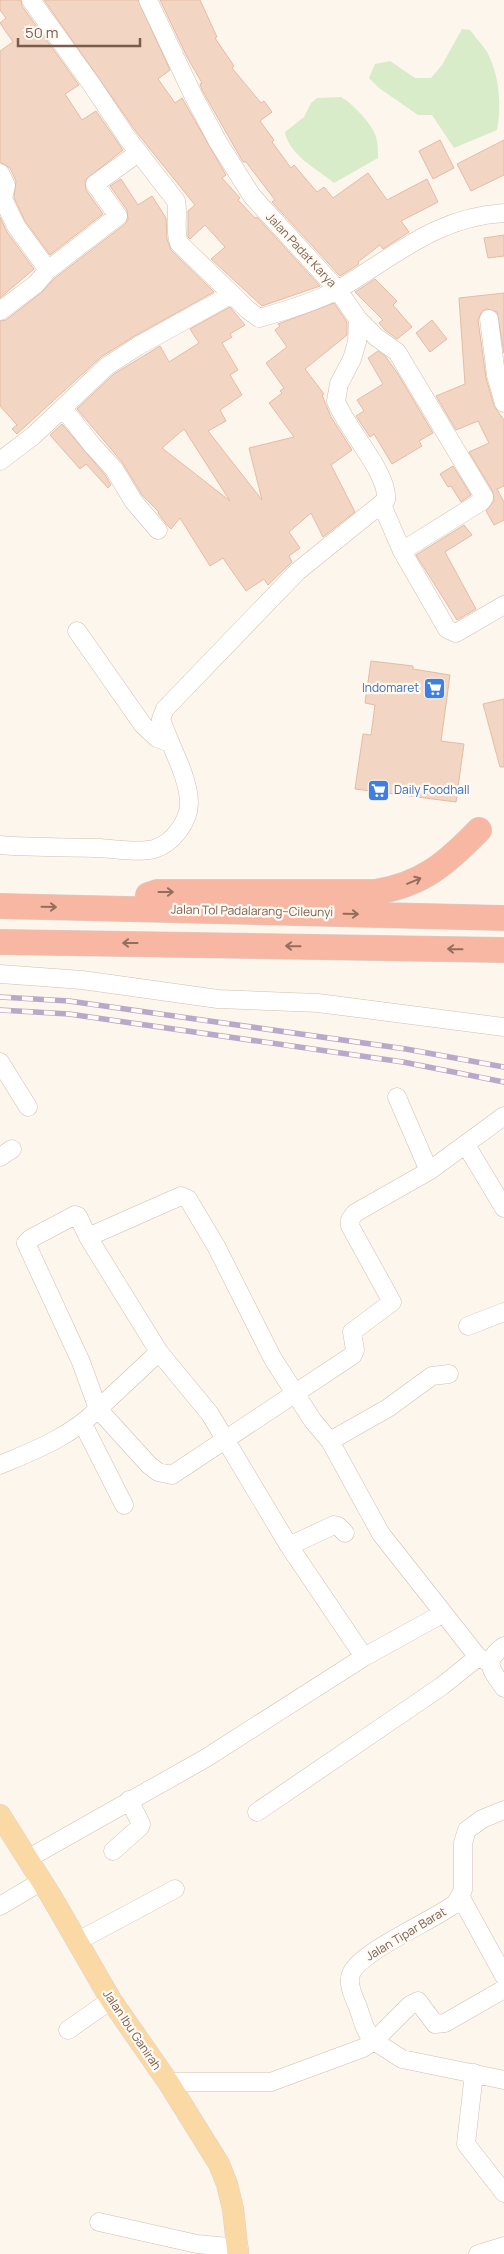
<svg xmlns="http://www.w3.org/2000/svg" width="504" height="2254" viewBox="0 0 504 2254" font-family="Manrope,sans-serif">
	<rect width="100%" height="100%" fill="#fdf6ec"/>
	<!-- green -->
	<path fill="#d8ecc9" d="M462 29 470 30C475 37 482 44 487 52 499 74 502 105 497 130L454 148 432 115H418L379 88 369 78 375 64 390 61 415 78H431L442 65Z
		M341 97C351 102 374 126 376 137 378 143 378 151 378 158L334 183C317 169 289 155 285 132L304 117 311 103 317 98Z"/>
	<!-- building -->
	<path fill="#f3d5c3" stroke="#e6bba3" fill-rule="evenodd" d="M0 0H21L22 6 79 85 65 94 82 120 96 111 123 150 85 180 86 190 103 214 50 255 25 221 14 198 16 181 10 168 0 162V51L13 42 0 23 6 18 0 10Z
		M44 0H138L170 70 158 79 175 103 182 98 226 175 222 178 240 198 238 200 255 218 257 217 320 286 262 306 211 259 225 247 205 225 190 239 188 237V211L195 205 137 133Z
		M160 0H200L217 37 215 38 234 66 232 68 261 103 264 101 272 112 260 121 274 140 272 142 291 168 294 165 317 192 324 187 333 198 368 173 387 200 427 179 438 202 401 221 409 232 383 249 380 245 358 262 359 264 340 276 272 202 275 200 246 162H243L202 90 200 84 202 83 187 57Z
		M440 140 454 168 433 179 419 151Z
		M504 140V175L471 191 457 164Z
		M121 179 138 205 152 196 166 218 167 239 171 250 214 292 133 337 101 357 17 434 12 429 17 425 0 406V321L6 320 42 292 55 278 125 224 128 220 127 210 110 186Z
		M0 217 7 232 34 269 0 298Z
		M504 235V256L488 258 484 238Z
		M375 279 397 301 393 305 412 327 397 339 385 330 379 323 383 320 355 292Z
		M504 293V353L497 312 487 309 482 311 478 320 486 378 494 406 504 420V486L497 489 504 502V520L494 525 486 511 494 501 493 492 469 452 489 443 478 421 456 430 436 396 465 384 459 298Z
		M334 303 347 322V335L305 369 324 394 322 395 331 417 352 450 331 465 355 512 323 537 311 513 289 532 300 548 289 556 292 562 268 585 264 579 246 591 223 558 210 566 180 518 171 529 168 526 158 513 159 512 142 495 122 462 77 409 114 374 160 346 169 362 199 343 190 329 230 307 245 325 230 334 232 337 222 343 238 370 230 375 242 395 220 410 226 421 208 431 262 500 249 448 294 437 269 403 282 393 280 391 284 388 266 363 287 347 275 330 280 326 278 324ZM184 429 230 501 162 448Z
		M432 320 447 339 430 352 416 333Z
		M378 351 386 357 398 374 433 433 419 441 422 446 392 464 374 434 370 437 356 416 364 411 357 400 383 384 368 358Z
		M62 424 105 475 111 485 108 488 86 464 80 469 50 435Z
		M453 466 471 495 461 502 451 486 448 487 440 474Z
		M464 525 472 535 445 552 476 609 457 620 416 555Z
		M371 661 413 666V669L450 675 441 741 464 744 456 802 355 789 363 734 371 735 375 705 365 703Z
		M504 699V767H500L483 704Z"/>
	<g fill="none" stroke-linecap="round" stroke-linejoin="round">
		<defs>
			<path id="minor" d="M31 0 92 85 128 139 176 201C179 215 174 229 179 243L248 310 259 318C285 311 315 302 339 289 395 256 436 217 504 213
				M0 173 6 185 3 199 16 226 48 270
				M0 311 36 284 48 270 118 216 95 184 138 153
				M358 319 376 337 397 352 484 497 482 501 402 551
				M489 319 496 375 504 403
				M63 408 92 445 114 469 134 502 158 530
				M0 461 33 436 107 366 138 346 232 294
				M382 505 402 551 447 629 456 633 504 605
				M77 631 143 725 157 738 170 743
				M0 845C33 848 67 847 100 848 116 849 138 853 154 849 172 844 189 822 189 803 189 777 169 744 161 719L165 709 298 571 386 500C389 473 346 429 336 401L339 384 352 359 357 342 358 319 337 289 252 196 218 142 193 95 148 0
				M0 974 82 980 218 999 318 1003 504 1027
				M0 1062 28 1107
				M397 1097 429 1171
				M466 1145 504 1208
				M0 1157 12 1149
				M75 1215 78 1216 88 1237 159 1352 98 1409 81 1362 26 1243 30 1239Z
				M88 1237 181 1196 188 1199 216 1246 273 1359 313 1421 330 1441 381 1534 478 1657
				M468 1326 504 1312
				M159 1352 210 1414 289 1546 364 1657
				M83 1424 124 1505
				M330 1441 388 1408 432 1376 449 1374
				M0 1465C35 1450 70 1437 98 1409L149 1465 158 1472 172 1475 353 1355 355 1350 352 1332 392 1302 350 1226V1220L355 1213 429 1171 504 1116
				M289 1546 334 1525 338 1526 345 1533
				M504 1646C482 1662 491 1669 504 1688
				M257 1812 442 1686 478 1657 490 1663
				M113 1851 140 1827 141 1824 129 1800
				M27 1859 206 1758 364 1657 442 1614
				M460 1896 504 1976
				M0 1906 42 1881
				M78 1941 175 1889
				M504 1989 445 2023 435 2024 418 2001 410 2005 374 2041 402 2059 504 2080
				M68 2030 111 2000
				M474 2073 466 2144 504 2193
				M168 2082H271L363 2048 374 2041C365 2033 362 2019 358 2007 354 1998 347 1984 351 1974 360 1951 433 1921 456 1903L463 1890V1843L467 1830 482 1819 504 1810
				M99 2222 197 2244 239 2248
				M478 2254 504 2246"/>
			<path id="major" d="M0 1815 51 1896 111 2000 168 2082 219 2164 227 2184 233 2209 238 2254"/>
			<path id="highway" d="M148 895 157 892H375C422 885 447 863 479 830
				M0 906 504 918
				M0 942 504 950"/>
		</defs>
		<!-- minor casing -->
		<use href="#minor" stroke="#d1beb0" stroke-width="19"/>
		<!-- major casing -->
		<use href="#major" stroke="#dad1cd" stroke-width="22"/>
		<!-- highway casing -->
		<use href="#highway" stroke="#dad1cd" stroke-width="26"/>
		<!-- minor -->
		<use href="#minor" stroke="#fff" stroke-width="18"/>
		<!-- major -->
		<use href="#major" stroke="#fbd9a5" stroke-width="21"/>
		<!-- highway -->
		<use href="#highway" stroke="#f7b7a3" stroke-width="25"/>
		<defs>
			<path id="rail" d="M0 997 69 1001 406 1049 504 1067
				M0 1010 69 1014 403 1062 504 1082"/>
		</defs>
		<!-- rail casing -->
		<use href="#rail" stroke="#b9a8c9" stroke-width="5.5"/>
		<!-- rail -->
		<use href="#rail" stroke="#fffaf3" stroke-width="4" stroke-dasharray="11" stroke-linecap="butt"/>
	</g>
	<!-- one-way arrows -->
	<defs><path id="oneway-shaft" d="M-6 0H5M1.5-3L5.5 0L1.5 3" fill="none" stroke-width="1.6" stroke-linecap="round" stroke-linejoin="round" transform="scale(1.25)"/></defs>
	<g stroke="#936e5e">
		<use href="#oneway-shaft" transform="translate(414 881) rotate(-23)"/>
		<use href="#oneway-shaft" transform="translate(166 892)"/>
		<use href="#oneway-shaft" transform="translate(49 907) rotate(1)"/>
		<use href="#oneway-shaft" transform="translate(351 914) rotate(1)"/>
		<use href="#oneway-shaft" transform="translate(130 943) rotate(-180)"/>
		<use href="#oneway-shaft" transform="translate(293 946) rotate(-179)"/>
		<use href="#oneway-shaft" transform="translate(455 949) rotate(-179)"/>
	</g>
	<!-- icons -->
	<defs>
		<symbol id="supermarket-square" viewBox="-11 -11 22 22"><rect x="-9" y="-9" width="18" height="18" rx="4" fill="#3f7fe0" stroke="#fffaf3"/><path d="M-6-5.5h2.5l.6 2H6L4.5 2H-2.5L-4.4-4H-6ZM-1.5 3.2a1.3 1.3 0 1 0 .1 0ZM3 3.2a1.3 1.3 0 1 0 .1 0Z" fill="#fff"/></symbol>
	</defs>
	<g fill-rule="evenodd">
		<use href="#supermarket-square" x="422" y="676" width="25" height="25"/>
		<use href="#supermarket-square" x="366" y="778" width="25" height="25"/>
	</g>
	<g text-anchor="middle" stroke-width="4.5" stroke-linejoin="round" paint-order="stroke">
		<!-- street labels -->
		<g font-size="12" fill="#7a5c4d" stroke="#fffaf3">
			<text transform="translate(301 250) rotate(47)" y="4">Jalan Padat Karya</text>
			<text transform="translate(252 911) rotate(1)" y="4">Jalan Tol Padalarang–Cileunyi</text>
			<text transform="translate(406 1934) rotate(-31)" y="4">Jalan Tipar Barat</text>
			<text transform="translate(132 2030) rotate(56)" y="4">Jalan Ibu Ganirah</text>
		</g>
		<!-- shop labels -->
		<g font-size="12" fill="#366cbe" stroke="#fffaf3" text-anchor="end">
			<text x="419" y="692">Indomaret</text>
			<text x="394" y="794" text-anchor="start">Daily Foodhall</text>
		</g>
	</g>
	<!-- scale -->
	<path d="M18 38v8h122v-8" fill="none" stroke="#7a5c4d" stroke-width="2.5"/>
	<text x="25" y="38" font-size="15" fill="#7a5c4d" stroke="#fffaf3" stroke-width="4" paint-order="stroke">50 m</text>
</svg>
